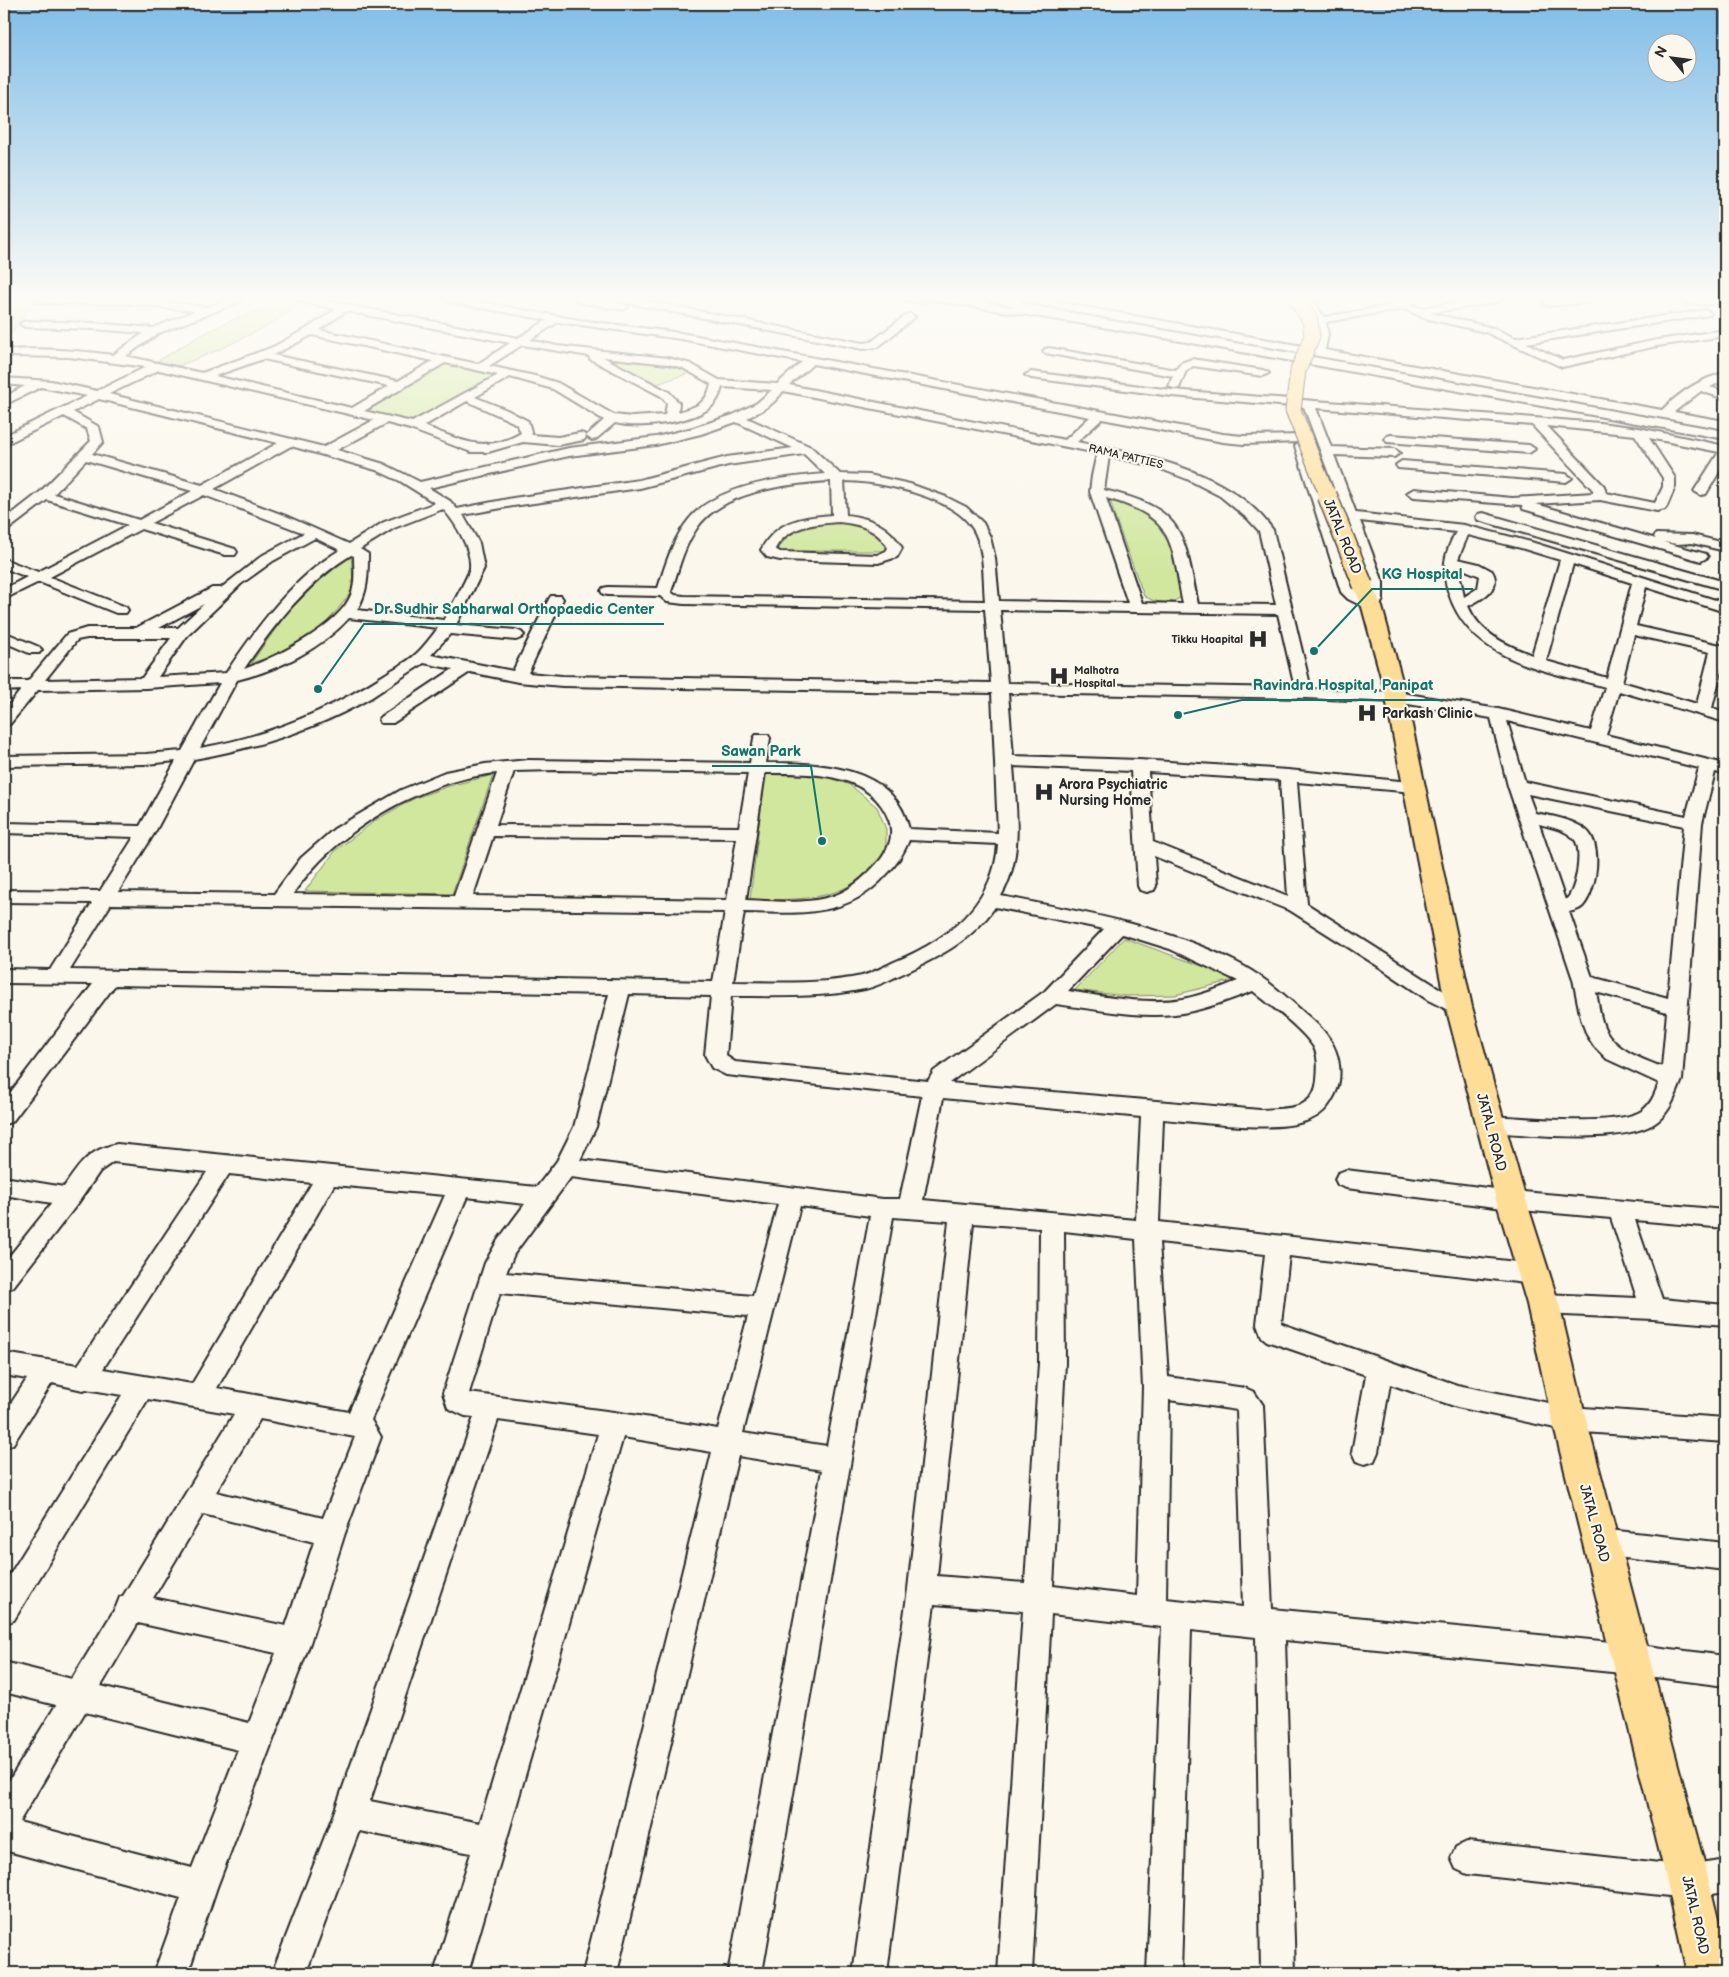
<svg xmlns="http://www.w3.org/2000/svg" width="1729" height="1977" viewBox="0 0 1729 1977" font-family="'Balsamiq Sans',sans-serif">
	<rect width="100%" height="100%" fill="#fbf7ec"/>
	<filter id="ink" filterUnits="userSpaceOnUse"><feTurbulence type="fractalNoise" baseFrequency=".02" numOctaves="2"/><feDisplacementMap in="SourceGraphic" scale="10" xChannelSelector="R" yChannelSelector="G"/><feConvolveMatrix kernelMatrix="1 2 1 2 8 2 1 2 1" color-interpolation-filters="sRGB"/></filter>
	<g filter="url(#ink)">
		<!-- green -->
		<path fill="#d0e79d" stroke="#7e8964" d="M4 299H36L4 343Z
			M288 300 303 303 266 327 216 351 176 367 156 362 201 335 232 320Z
			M623 358 669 364 692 372 657 384 613 362Z
			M445 362 500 373 417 423 360 410Z
			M1111 502 1130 504 1161 527 1174 545 1180 598C1169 605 1155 603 1144 596L1115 517Z
			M837 522 853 523 880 534 893 551H778C789 526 813 524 837 522Z
			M351 555 354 589C339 607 326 627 306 641 290 652 269 657 251 663L287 613 317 583Z
			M765 774 821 775 850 785 877 807 886 829V853C875 865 863 879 849 886 819 902 782 899 750 900Z
			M493 775 452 894 305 891 336 850 376 820 415 798 449 786Z
			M1124 938 1238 979 1175 995 1125 996 1075 990Z"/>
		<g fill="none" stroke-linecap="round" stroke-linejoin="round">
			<defs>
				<path id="minor" d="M37 299H137L207 307 230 299H243L242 301 159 333 126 356 202 373 273 347 308 328 336 309 299 301 298 299H316L518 338 547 320 450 302 445 299H464L579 320 681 333 1223 434 1243 436 1303 435 1305 438 1303 441 1299 442 1243 444 1223 442 1102 419 1077 442C1146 456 1229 469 1273 530L1311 689 1396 692 1498 709 1591 731 1605 687C1545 670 1471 661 1449 594 1441 571 1444 553 1456 532L1360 521 1383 582V600L1377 610 1372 611 1348 599 1341 592 1295 446 1297 443 1301 442 1307 446 1353 588 1369 599V582L1304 407 1172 396 1031 378 1025 375 1031 372 1172 390 1600 423 1639 428 1725 446V462L1706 494 1701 495 1694 491 1719 452 1649 438 1675 478V487L1667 506 1665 509 1657 511 1600 500 1536 504 1656 539 1654 537 1656 534 1692 535 1725 543V551L1692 543 1677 544 1663 542 1706 554 1708 557 1701 561 1523 509 1522 505 1414 497 1407 493 1414 489 1512 498 1593 493V490L1532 425 1316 408 1331 447 1394 449 1400 453 1394 457 1334 455 1356 513 1464 525 1531 542 1725 603V612L1646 587 1636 626 1725 646V656L1712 708 1725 712V722L1619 691 1606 735 1725 764V774L1715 772 1702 823 1682 1080C1676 1094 1671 1110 1659 1120 1630 1146 1528 1134 1489 1132L1481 1130 1478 1124 1481 1118 1489 1116C1522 1117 1618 1128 1643 1110 1652 1103 1655 1093 1659 1083L1607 1059 1594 1046 1587 1035 1581 1019 1573 979 1508 786 1491 718 1396 702 1304 698 1008 693 1013 756 1139 760 1288 770 1420 783 1423 787 1420 791 1414 792 1297 782 1307 904 1442 990 1466 1002 1469 1007 1466 1012 1459 1014 1452 1012 1428 1000 1381 968 1291 911 1154 856 1156 886 1154 890 1147 892 1140 890 1138 886 1131 771 1013 766C1016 809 1024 857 1001 896 1081 912 1161 925 1234 961 1260 974 1280 991 1301 1010 1311 1019 1323 1028 1330 1040 1340 1055 1343 1078 1335 1094 1328 1108 1321 1116 1306 1121 1273 1133 1199 1122 1163 1119L1159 1222 1534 1264 1542 1267 1546 1274 1542 1281 1534 1284 1289 1256 1281 1323 1285 1325 1457 1385 1569 1407 1725 1418V1442L1569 1431 1457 1407 1390 1384 1378 1452 1374 1461 1365 1464 1356 1461 1352 1452 1366 1375 1267 1341 1262 1337 1257 1324 1265 1254 1159 1242 1168 1377 1245 1388 1254 1392 1263 1405 1272 1609 1632 1644 1725 1656V1686L1632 1674 1285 1640 1295 1973H1261L1256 1637 1191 1630 1181 1973H1147L1162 1627 1051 1614 1032 1973H998L1023 1611 934 1604 887 1973H853L908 1589 949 1221 893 1217 762 1973H728L822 1470 738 1456 617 1973H583L712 1452 623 1437 468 1973H434L471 1853 359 1831 306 1973H272L334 1813 474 1417 465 1416 448 1408 443 1393 485 1263 498 1240 525 1204 467 1197 371 1420 381 1437 345 1533 310 1643 217 1887 188 1973H154L181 1898 4 1850V1789L56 1705 4 1692V1662L72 1679 116 1607 120 1597 123 1596 234 1414 148 1399 14 1620 4 1624V1584L122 1395 86 1389 83 1390 52 1383 13 1444 4 1448V1414L27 1379 4 1375V1353L78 1365 207 1172 113 1162 100 1171 78 1203 13 1287 4 1290V1263L52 1203 4 1195V1177L64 1187C80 1164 88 1150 117 1144L537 1187 557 1161 574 1127 609 994 115 985 12 1122 4 1124V1101L93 984 4 983V969L50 970 92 903 4 902V890L100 891 134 837 4 833V823L140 826 176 761 146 764 4 766V756L146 754 182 751 220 683 146 688 38 690 10 724 4 726V711L21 690 4 691V681H28L67 634 87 628H136L212 588H221L263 555 304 533 204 495 151 523 235 549 237 552 235 555H225L141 529 50 577 126 607 128 610 126 613H116L39 582 4 599V589L27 577 4 568V559L38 572 128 525 47 500 9 529 4 530V520L40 492 91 441 87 429 64 416 4 445V436L87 396 41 387 4 405V397L25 386 4 384V378L51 381 97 391 146 367 69 357 4 356V350C40 348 77 350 113 355L144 333 93 329 25 327 20 324 25 321 93 323 153 328 195 311 131 304 41 303 37 302ZM346 311 510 343 478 364 319 330ZM558 322 681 339 802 362 777 384 719 380 691 364 668 358 557 346 530 340ZM312 335 433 361 398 381 273 355ZM522 345 589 356 590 359 661 396 667 403 665 415 632 417 614 415 558 383 535 376 489 366ZM603 357 668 364 683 368 711 384C707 404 696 407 678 412L679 403 669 392ZM263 359 389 386 352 408 215 376ZM445 363 498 375 412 422 364 411ZM813 364 1090 417 1065 440 789 385ZM159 370 374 420 324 447 109 394ZM510 377 553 389 604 420 586 436 592 440 596 439 615 423C639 429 687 423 708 409 716 404 720 396 722 387L772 390 757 403 733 415 693 428 656 437 569 448 420 482 384 464 337 450 387 423 410 429 471 452H488L523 442 558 445 584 440 586 437 584 434 580 433 558 437 532 435 528 421 507 410 475 397ZM783 391 1097 453 1092 476 1090 492 1128 603 999 601 995 558 990 537 983 523 966 507 946 497 910 484 869 475 840 474 811 447 747 418C761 411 774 405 783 391ZM99 399 278 443 202 485 92 454 103 442 99 427 73 412ZM467 401 513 422 518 426 521 433C484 455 459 439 424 426ZM736 422 793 448 727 457 639 480 513 498 457 509 450 501 429 488 569 456 656 445 701 434ZM1547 426 1635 435 1663 478V487L1655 503 1606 493 1604 486ZM291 446 376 470 400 481 435 503 384 522 349 544 286 516 214 489ZM804 454 825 474C784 477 718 485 690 518 673 538 666 563 658 588L608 587 603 588 601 591 603 594 608 595 660 596 667 602 684 604 985 609 991 683 562 676 528 673 563 599 561 596H551L549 599 513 671 431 655 450 634 516 640 521 638 524 635 521 632 516 630 456 625 484 568 479 543 463 515 513 506 640 488 728 465ZM1109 456 1153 466 1187 479 1220 496 1248 519 1259 531 1276 605 1198 604C1183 530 1184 509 1104 490ZM86 460 192 491 139 520 54 494ZM829 481H831L832 515C802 517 776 521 761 550L767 557 780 560 878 563 897 557 902 548C889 525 870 518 846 515L844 481C878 481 954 496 973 529 985 549 983 578 985 601L684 596 675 595 671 592C678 571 683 549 695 531 719 491 787 484 829 481ZM1106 498C1175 517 1171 541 1183 604L1142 603ZM443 509C455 522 472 549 470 568 469 576 449 610 444 620L357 610C368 592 368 575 368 554L360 549 394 528ZM839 522C859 524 878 529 888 548L886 551 877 555 780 552 775 549C788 525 815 524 839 522ZM1468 535 1521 548 1560 560 1532 655C1506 645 1480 634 1468 606 1481 600 1503 588 1492 571L1479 564 1458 559ZM315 538 340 550C292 579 257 627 226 673L158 677 187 636 241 584 273 561ZM351 555 354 556C354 568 356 583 351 595 338 627 276 657 244 669 273 626 307 582 351 555ZM1573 564 1632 583 1607 678 1546 661ZM1458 567 1480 576 1478 588 1464 597ZM204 604 178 628H159ZM1000 610 1278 614 1295 688 1007 683ZM349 618 438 628C431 637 424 647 416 654 407 663 394 668 384 675 328 711 266 737 200 748L237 680C278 670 321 649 349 618ZM1634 635 1710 652 1697 704 1622 682ZM87 638H171L142 678 45 680 77 640ZM424 663 453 669 381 717 379 720 381 723H393L470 672 518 682 562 686 992 693 998 833 909 829C895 765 818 763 766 763L770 738 768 735H756L754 738 750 763 528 760 485 764 445 772 401 790 334 829 301 858 274 894 118 892 155 832 194 759C256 748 318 729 372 697 389 686 406 674 424 663ZM1507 721 1699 768 1686 816 1525 782ZM556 770 748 773 739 827 496 825 514 771ZM1148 772 1280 780 1288 896 1153 842ZM497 773 454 896 293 894C336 830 421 781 497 773ZM765 773C807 773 871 771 889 820 894 835 890 846 881 859 868 874 852 890 833 896 806 905 774 901 746 900ZM1528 794 1684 826 1668 998 1592 977 1569 912C1574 911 1580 909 1583 906 1597 890 1603 844 1586 830 1572 819 1551 816 1535 813ZM1539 824C1550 827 1568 830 1575 840 1583 851 1576 894 1565 900ZM493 836 737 838 727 900 473 896ZM909 840 998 844C994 905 946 941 894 962 883 967 873 973 862 976 820 985 775 982 733 982L744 912C797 913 847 919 886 875 896 865 904 853 909 840ZM111 904 725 912 713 982 70 970ZM995 907 1104 929 1045 991 934 1071 928 1081 735 1062 726 1056 731 996C775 996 821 998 865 989 878 986 891 979 904 973 939 957 972 940 995 907ZM1122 934 1170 949 1238 981C1220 988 1202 995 1183 999 1146 1005 1106 997 1068 991ZM1253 991C1270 1005 1301 1028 1313 1046 1319 1056 1318 1068 1317 1080 1314 1112 1285 1108 1260 1110L949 1083 1056 1004C1095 1009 1136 1018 1175 1014 1202 1011 1228 1000 1253 991ZM1596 992 1667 1012 1662 1067C1644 1060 1619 1051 1608 1034 1600 1023 1599 1006 1596 992ZM629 994 711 996 705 1055 712 1068 726 1075 922 1096 900 1199H883L580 1160 596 1127ZM943 1098 1141 1117 1136 1220 923 1200ZM229 1174 312 1183 192 1384 103 1369ZM571 1177 778 1204 753 1296 506 1273 514 1254ZM334 1185 445 1195 349 1412 217 1388ZM800 1206 870 1216 827 1446 743 1433ZM973 1223 1040 1228 1039 1363 1025 1583 937 1576ZM1064 1231 1136 1239 1143 1387 1137 1596 1053 1586 1065 1363ZM500 1293 748 1316 718 1429 614 1412 469 1393ZM1169 1400 1237 1410 1243 1607 1166 1599ZM260 1419 355 1437 323 1518 216 1492ZM498 1420 598 1434 480 1823 370 1801ZM203 1514 314 1542 286 1626 153 1598ZM138 1623 276 1653 249 1723 101 1686ZM85 1712 238 1750 192 1868 19 1822Z
					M574 299C586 298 619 299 628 307L623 310 579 302Z
					M617 299H636L863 343 871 342 906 315 910 314 915 317 878 347 863 349 622 302Z
					M1021 299H1040L1314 348C1321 324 1312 319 1302 299H1312L1324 317 1394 305 1386 301 1385 299H1398L1420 308 1481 299H1503L1498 302 1430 313 1493 328 1515 338 1706 310 1711 313 1710 315 1526 343 1563 360 1657 340 1725 330V336L1657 346 1562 367 1485 332 1424 318 1405 309 1326 322 1328 334 1325 350 1662 410C1679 393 1701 378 1725 373V380L1710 387 1725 392V399L1701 391 1674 412 1725 421V429L1113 319 1026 302Z
					M1563 299H1596L1591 302 1548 306 1543 303 1548 300Z
					M1686 299H1725V304H1690L1686 303 1685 301Z
					M1049 348 1176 370 1181 363 1192 359 1263 370 1269 373 1263 376 1193 366 1186 371 1179 388 1175 389 1169 386 1173 376 1045 353 1043 351 1045 349Z
					M1391 435 1529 445 1535 449 1529 453 1387 442 1385 439 1387 436Z
					M1402 461 1566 474 1572 478 1566 482 1398 468 1396 465Z
					M1483 513 1725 582V590L1478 520 1476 517 1478 514Z
					M4 632 39 647 42 650 39 653H29L4 642Z
					M1346 1170 1511 1191 1725 1210V1228L1635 1220 1662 1299 1725 1305V1325L1653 1319 1543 1314 1534 1311 1531 1304 1534 1297 1543 1294 1637 1298 1611 1218 1511 1209 1346 1188 1338 1185 1335 1179 1338 1173Z
					M1600 1529 1725 1543V1570L1600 1555 1590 1551 1586 1542 1590 1533Z
					M1467 1842 1688 1866 1725 1860V1892L1688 1898 1467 1874 1456 1869 1451 1858 1456 1847Z"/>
				<path id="major" d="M1363 579 1370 581 1382 607 1404 688 1472 1007 1526 1200 1559 1304 1586 1419 1709 1882 1725 1948V1973H1687L1667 1882 1552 1419 1527 1304 1496 1200 1446 1007 1384 688 1362 607 1354 585 1356 581Z"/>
			</defs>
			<!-- minor casing -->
			<use href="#minor" stroke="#2b2b2b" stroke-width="4"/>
			<!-- major casing -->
			<use href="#major" stroke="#2b2b2b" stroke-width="4"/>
			<!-- minor -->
			<use href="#minor" fill="#fbf7ec" fill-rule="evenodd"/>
			<!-- major -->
			<use href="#major" fill="#fedd96" fill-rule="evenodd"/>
			<!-- rail -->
			<path stroke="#2b2b2b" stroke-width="2" d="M892 299 924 304
				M918 299 1091 326 1725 440
				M971 299 1012 306"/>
			<defs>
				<path id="major-bridge-far1" d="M1296 299 1310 320 1312 336 1298 371 1293 410 1328 497"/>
				<path id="major-bridge" d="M1327 495 1363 585"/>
			</defs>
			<!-- major-bridge-far1 casing -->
			<use href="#major-bridge-far1" stroke="#2b2b2b" stroke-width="17" stroke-linecap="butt"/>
			<!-- major-bridge casing -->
			<use href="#major-bridge" stroke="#2b2b2b" stroke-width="22" stroke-linecap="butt"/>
			<!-- major-bridge-far1 -->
			<use href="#major-bridge-far1" stroke="#fedd96" stroke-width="15"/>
			<!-- major-bridge -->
			<use href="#major-bridge" stroke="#fedd96" stroke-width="19"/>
		</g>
	</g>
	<!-- sky -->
	<linearGradient id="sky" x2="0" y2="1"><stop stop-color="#81bde8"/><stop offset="0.52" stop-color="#fdfbf6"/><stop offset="1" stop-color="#fdfbf6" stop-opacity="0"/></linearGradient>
	<rect width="1729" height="575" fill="url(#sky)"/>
	<!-- icons -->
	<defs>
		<symbol id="hospital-bare" viewBox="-9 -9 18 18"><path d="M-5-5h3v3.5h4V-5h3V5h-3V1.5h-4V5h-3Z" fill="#2b2b2b" stroke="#fbf7ec" stroke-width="2.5" paint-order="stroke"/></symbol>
	</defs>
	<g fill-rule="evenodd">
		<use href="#hospital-bare" x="1244" y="625" width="28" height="28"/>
		<use href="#hospital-bare" x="1045" y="662" width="28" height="28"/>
		<use href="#hospital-bare" x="1353" y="699" width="28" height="28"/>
		<use href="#hospital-bare" x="1030" y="778" width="28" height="28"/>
	</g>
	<g text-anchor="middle" stroke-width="4.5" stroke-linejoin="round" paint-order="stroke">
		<!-- far-street labels -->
		<g font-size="11" fill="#2b2b2b" stroke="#fbf7ec">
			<text transform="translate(1126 456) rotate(13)" y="4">RAMA PATTIES</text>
		</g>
		<!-- far-poi labels -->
		<g font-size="11" font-weight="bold" fill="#2b2b2b" stroke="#fbf7ec" text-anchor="end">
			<text x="1243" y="643">Tikku Hoapital</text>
			<text x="1074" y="674" text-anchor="start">Malhotra<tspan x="1074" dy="13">Hospital</tspan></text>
		</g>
		<!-- street labels -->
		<g font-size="14" fill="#2b2b2b" stroke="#fbf7ec">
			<text transform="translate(1343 536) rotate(68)" y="5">JATAL ROAD</text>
			<text transform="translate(1492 1132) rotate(75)" y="5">JATAL ROAD</text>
			<text transform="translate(1595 1523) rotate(75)" y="5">JATAL ROAD</text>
			<text transform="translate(1696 1915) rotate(77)" y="5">JATAL ROAD</text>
		</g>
		<!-- poi labels -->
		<g font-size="14" font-weight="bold" fill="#2b2b2b" stroke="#fbf7ec" text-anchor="start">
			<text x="1382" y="718">Parkash Clinic</text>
			<text x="1059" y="789">Arora Psychiatric<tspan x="1059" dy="16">Nursing Home</tspan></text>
		</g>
	</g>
	<!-- callouts -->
	<path fill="none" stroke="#0f766e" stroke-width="2" d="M1314 651L1372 589H1473M318 689L364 624H664M1178 715L1242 700H1443M822 841L811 766H712"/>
	<g fill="#0f766e" stroke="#fbf7ec" stroke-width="2">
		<circle cx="1314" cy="651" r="5"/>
		<circle cx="318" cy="689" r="5"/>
		<circle cx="1178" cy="715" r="5"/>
		<circle cx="822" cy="841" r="5"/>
	</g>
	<g font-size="15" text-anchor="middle" font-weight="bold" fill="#0f766e" stroke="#fbf7ec" stroke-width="4.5" stroke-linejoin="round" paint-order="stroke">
		<text x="1422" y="579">KG Hospital</text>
		<text x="514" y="614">Dr Sudhir Sabharwal Orthopaedic Center</text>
		<text x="1343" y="690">Ravindra Hospital, Panipat</text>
		<text x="761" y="756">Sawan Park</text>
	</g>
	<!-- margin -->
	<rect width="1729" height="1977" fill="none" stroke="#fbf7ec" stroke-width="20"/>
	<rect x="10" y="10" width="1709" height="1957" fill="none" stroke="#2b2b2b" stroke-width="2" filter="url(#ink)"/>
	<!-- north arrow -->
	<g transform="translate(1672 58) rotate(299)"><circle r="24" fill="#fbf7ec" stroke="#a8a59f"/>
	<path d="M0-4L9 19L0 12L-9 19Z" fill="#2b2b2b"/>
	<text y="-8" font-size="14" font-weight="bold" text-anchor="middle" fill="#2b2b2b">N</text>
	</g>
</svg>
